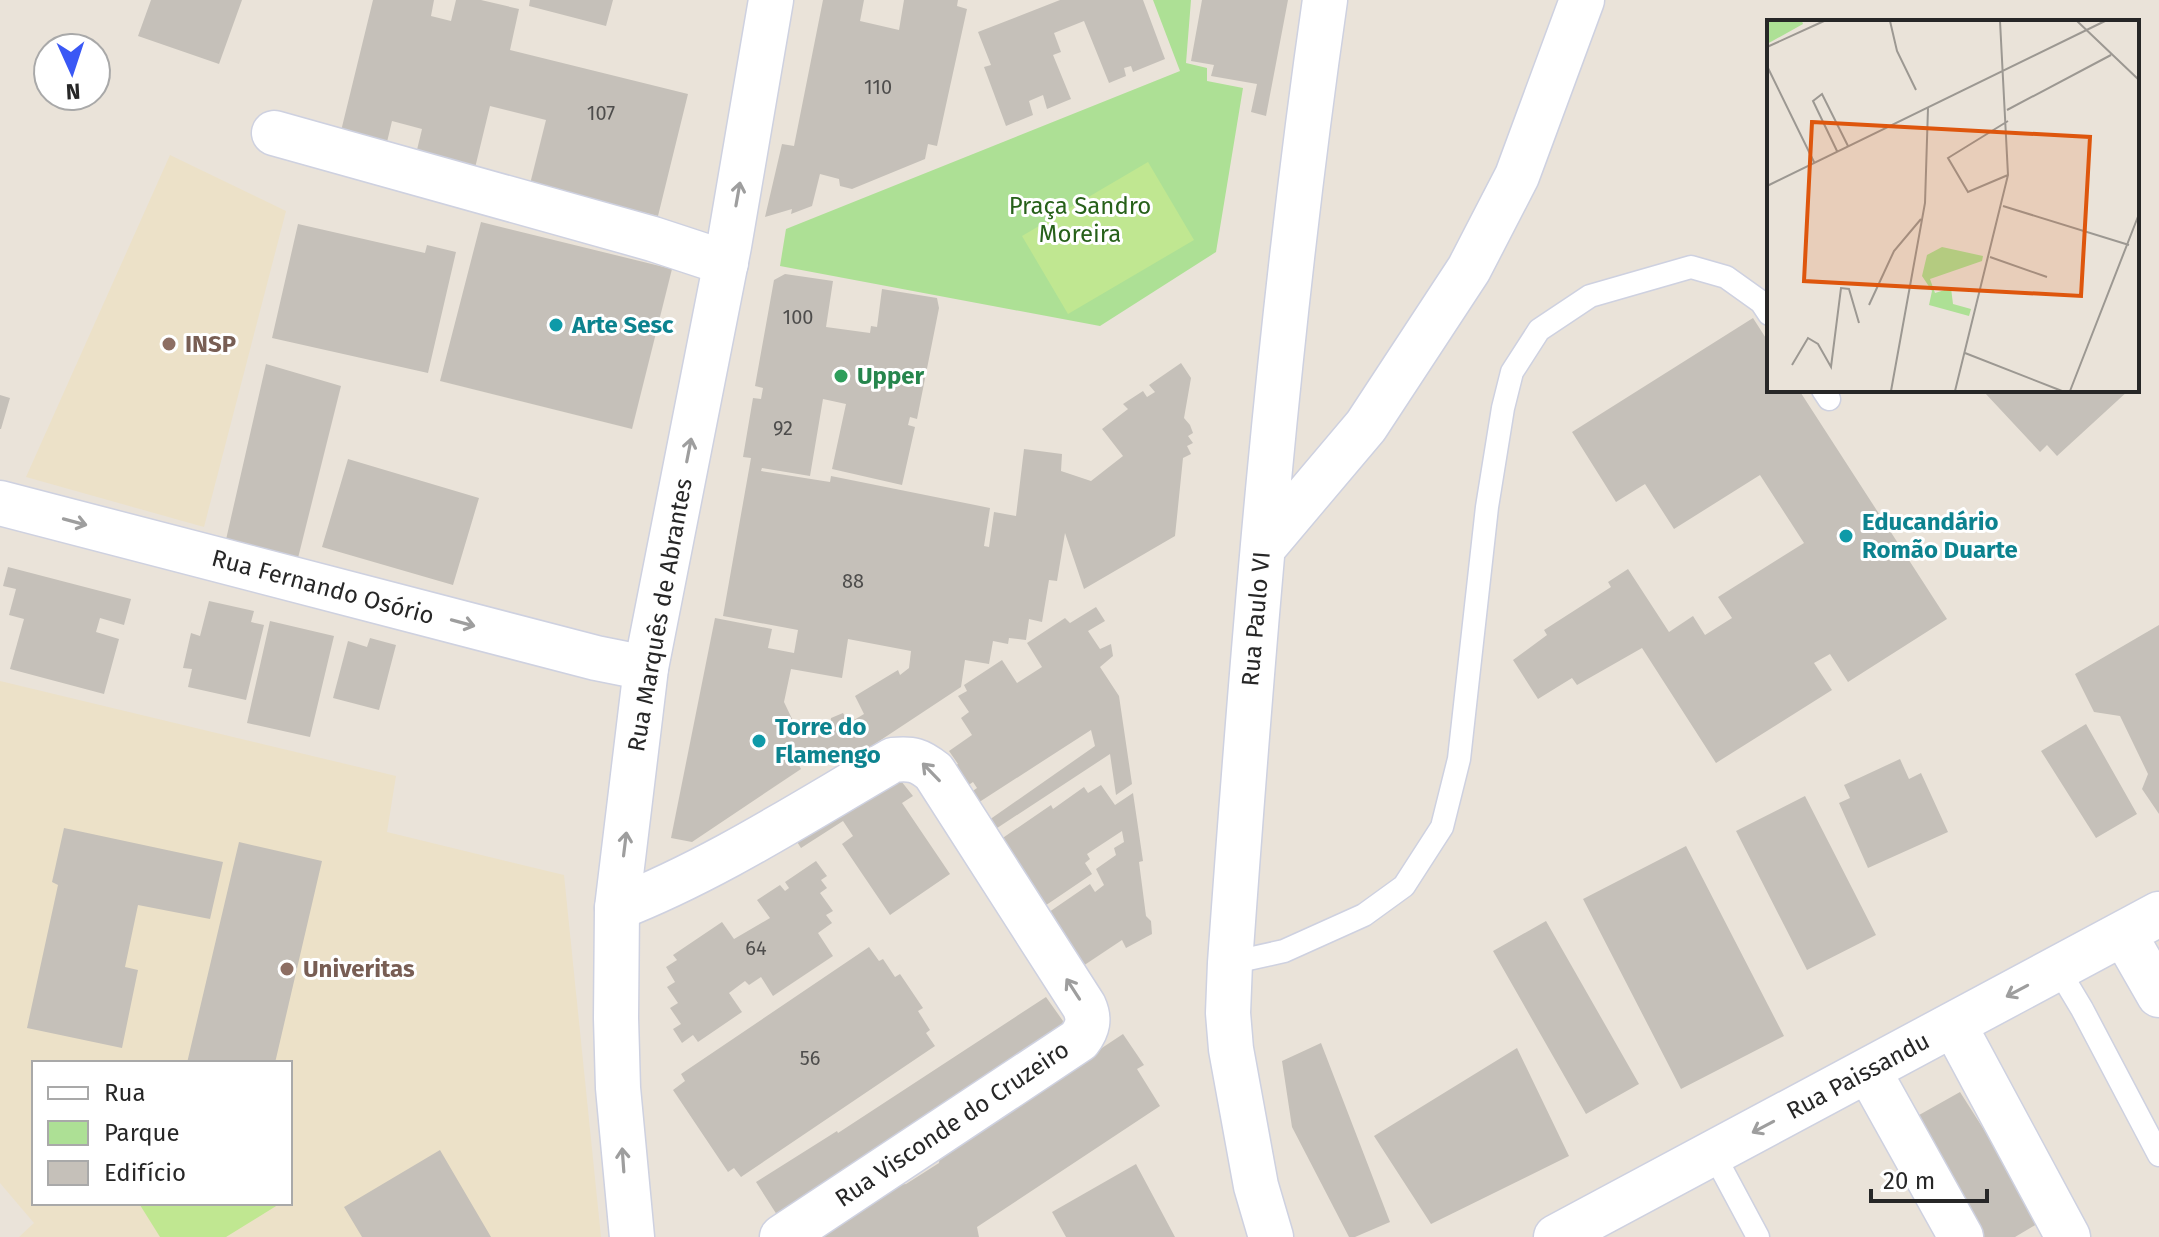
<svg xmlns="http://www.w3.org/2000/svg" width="2159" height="1237" viewBox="0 0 2159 1237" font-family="'Fira Sans',sans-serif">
	<rect width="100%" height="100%" fill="#eae3d9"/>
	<!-- education -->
	<path fill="#ece1c8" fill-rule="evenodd" d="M170 155 286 211 204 527 26 477Z
		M0 681 396 776 387 832 564 875 601 1237H19L34 1223 0 1183ZM34 1063H290V1203H34Z"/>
	<!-- green -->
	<path fill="#ade095" d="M1153 0H1191L1186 63 1207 68V81L1243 88 1216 252 1100 326 780 266 786 229 1180 71Z"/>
	<!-- pitch -->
	<path fill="#c0e791" d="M1148 162 1194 240 1068 314 1022 236Z
		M143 1203H281L226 1237H160L140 1205Z"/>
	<!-- building -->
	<path fill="#c5c0b9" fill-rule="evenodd" d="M151 0H242L219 64 138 36Z
		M373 0H434L431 16 451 21 456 0H481L519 9 510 50 688 94 658 216 530 184 546 120 490 106 475 168 416 154 422 129 392 121 387 142 341 131Z
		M530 0H613L606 26 529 6Z
		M823 0H864L860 21 899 30 904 0H958L957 6 967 9 937 146 928 144 925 159 852 189 840 186 839 179 820 174 812 206 791 214 792 209 765 217 782 144 794 146Z
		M1060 0H1143L1165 59 1133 72 1131 66 1124 68 1126 76 1109 83 1084 21 1054 33 1061 52 1053 55 1071 99 1047 109 1043 95 1029 101 1033 115 1006 126 984 67 991 65 978 32Z
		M1202 0H1288L1266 116 1251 112 1257 84 1211 76 1214 65 1191 61Z
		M481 222 672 269 632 429 440 381Z
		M298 224 425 253 427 245 456 252 428 373 272 338Z
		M785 274 833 281 826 327 870 333 871 326 877 327 882 289 937 298 939 308 917 419 910 417 908 425 915 427 902 485 832 469 846 404 823 399 810 476 762 468 761 471 830 482 831 476 990 508 984 546 989 547 994 512 1016 516 1024 449 1062 454 1061 471 1091 481 1123 456 1102 429 1128 409 1123 404 1143 391 1147 397 1155 392 1149 385 1181 363 1191 378 1184 418 1190 425 1193 433 1188 436 1193 443 1187 446 1191 454 1183 458 1175 536 1084 589 1065 533 1057 581 1049 580 1042 622 1029 619 1026 640 1009 638 1008 644 993 641 989 664 965 660 961 687 843 765 826 758 792 752 801 769 692 842 671 838 715 618 772 629 768 648 794 653 798 630 723 616 751 458 743 457 753 398 761 399 763 388 755 386 774 280ZM848 639 911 651 909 668 900 675 898 670 855 696 864 714 849 723 843 713 831 718 830 730 794 723 784 702 791 669 842 678Z
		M1753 318 1769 343V390H1799L1947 619 1848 682 1830 654 1814 663 1832 690 1716 763 1642 648 1577 685 1572 678 1538 699 1513 660 1547 635 1544 630 1611 587 1608 582 1628 569 1669 632 1693 616 1705 635 1732 618 1718 597 1804 543 1760 475 1674 529 1645 484 1616 502 1572 432Z
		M266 364 341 386 296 566 225 544Z
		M1988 390H2129L2057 456 2047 445 2040 452 1985 393Z
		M0 395 10 398 1 429H0Z
		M348 459 479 498 453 585 322 547Z
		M8 567 131 599 124 625 100 618 96 632 119 639 104 694 10 669 24 619 9 615 16 589 3 586Z
		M209 601 254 611 251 622 264 625 246 700 188 687 192 669 183 668 191 633 200 636Z
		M1096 607 1105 621 1088 631 1100 649 1111 644 1113 656 1100 667 1119 696 1132 784 1116 795 1110 754 985 836 979 827 1095 746 1091 730 967 810 960 800 977 788 973 782 964 788 951 768 958 764 949 751 972 735 961 718 969 712 958 696 967 691 964 685 1002 660 1017 683 1042 667 1027 643 1065 618 1070 623Z
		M270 621 334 636 310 737 247 723Z
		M2159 625V814L2142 789 2148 774 2120 716 2094 712 2075 674Z
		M370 638 396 645 379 710 333 698 348 641 367 647Z
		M2086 724 2137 814 2096 838 2041 751Z
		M1900 759 1909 779 1921 773 1948 832 1868 868 1839 803 1850 798 1844 785Z
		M890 767 913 796 902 803 950 874 890 915 842 844 853 836 843 821 801 848 790 831Z
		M1101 785 1115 805 1133 793 1143 861 1139 862 1146 916 1151 921 1152 934 1126 948 1122 940 1071 974 1036 921 1090 884 1095 892 1104 885 1096 869 1116 855 1114 848 1124 842 1122 831 1087 854 1090 859 1085 863 1092 874 1033 914 988 848 1051 805 1053 809 1084 787 1088 793Z
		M1805 796 1876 935 1807 970 1736 831Z
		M64 828 223 862 210 919 138 905 125 967 138 970 122 1048 27 1028 58 885 52 882Z
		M239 842 322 861 275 1063H187Z
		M1686 846 1784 1036 1681 1089 1583 899Z
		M816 861 827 876 821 880 827 888 820 893 833 911 826 915 832 923 818 933 833 956 773 996 761 977 749 985 745 981 729 993 742 1012 698 1042 693 1035 682 1043 673 1029 681 1024 670 1008 678 1003 667 987 675 982 666 967 677 960 673 955 722 922 734 939 770 918 757 900 780 885 785 891 789 888 785 882Z
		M1546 921 1639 1084 1586 1114 1493 951Z
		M869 947 879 961 883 959 895 977 900 974 923 1008 918 1011 930 1030 926 1033 935 1046 741 1177 734 1168 728 1172 673 1090 685 1081 681 1074Z
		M1046 997 1063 1021 1060 1036 779 1218 756 1182 837 1131 838 1133Z
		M1123 1034 1144 1065 1137 1069 1160 1106 977 1227 979 1237H818L899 1185 906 1184 939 1163 940 1155Z
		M1321 1043 1390 1222 1355 1237H1349L1292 1127 1282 1061Z
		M1517 1048 1569 1156 1431 1224 1374 1136Z
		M1960 1092 2042 1221 2015 1237H1982L1912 1119Z
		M440 1150 491 1237H362L344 1207Z
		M1136 1164 1175 1237H1066L1052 1212Z"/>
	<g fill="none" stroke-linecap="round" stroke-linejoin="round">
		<defs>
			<path id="service" d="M1823 390 1829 399
				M1230 963 1284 951 1364 915 1404 886 1442 827 1459 759 1487 507 1503 408 1512 372 1539 330 1590 296 1691 267 1726 277 1761 302 1769 314
				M2058 969 2082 1009 2159 1155
				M1713 1153 1758 1237"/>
			<path id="minor" d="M274 133 653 239 726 263
				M0 503 596 658 646 668
				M1263 548 1366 426 1469 269 1517 176 1582 0
				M617 908C714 870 803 812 893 760 912 758 919 760 934 772L1084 1006C1090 1019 1088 1028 1079 1040L782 1237
				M2124 934 2159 995
				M1954 1025 2068 1237
				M1868 1070 1961 1237
				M1271 1237 1256 1186 1231 1049 1228 1013 1230 963C1253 642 1279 319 1325 0
				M1556 1237 2159 914"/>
			<path id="tertiary" d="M632 1237 618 1088 616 1018 617 908 646 668 729 246 771 0"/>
		</defs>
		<!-- service casing -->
		<use href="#service" stroke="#ced1e0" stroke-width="25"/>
		<!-- minor casing -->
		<use href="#minor" stroke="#ced1e0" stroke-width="47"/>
		<!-- tertiary casing -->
		<use href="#tertiary" stroke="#ced1e0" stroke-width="47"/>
		<!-- service -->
		<use href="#service" stroke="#fff" stroke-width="22"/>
		<!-- minor -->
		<use href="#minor" stroke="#fff" stroke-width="44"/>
		<!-- tertiary -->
		<use href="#tertiary" stroke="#fff" stroke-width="44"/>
	</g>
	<!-- one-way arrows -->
	<defs><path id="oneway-shaft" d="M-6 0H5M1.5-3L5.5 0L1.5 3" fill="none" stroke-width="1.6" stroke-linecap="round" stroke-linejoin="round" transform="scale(2)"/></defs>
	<g stroke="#9e9e9e">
		<use href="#oneway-shaft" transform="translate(738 194) rotate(-80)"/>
		<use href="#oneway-shaft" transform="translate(689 450) rotate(-79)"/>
		<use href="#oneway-shaft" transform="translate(75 522) rotate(15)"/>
		<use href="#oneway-shaft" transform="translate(463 623) rotate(15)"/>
		<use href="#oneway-shaft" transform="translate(931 772) rotate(-134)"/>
		<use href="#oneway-shaft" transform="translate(625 844) rotate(-83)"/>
		<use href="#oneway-shaft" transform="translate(1073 989) rotate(-123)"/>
		<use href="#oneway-shaft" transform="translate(2017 991) rotate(152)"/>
		<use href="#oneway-shaft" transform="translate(1763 1127) rotate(152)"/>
		<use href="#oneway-shaft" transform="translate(623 1160) rotate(-94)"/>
	</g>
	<!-- markers -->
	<g fill="#0f9aa8" stroke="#fff" stroke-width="3">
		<circle cx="556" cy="325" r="8"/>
		<circle cx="1846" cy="536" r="8"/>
		<circle cx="759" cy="741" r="8"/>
	</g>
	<g fill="#8d6e63" stroke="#fff" stroke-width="3">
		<circle cx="169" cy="344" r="8"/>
		<circle cx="287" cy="969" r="8"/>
	</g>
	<circle fill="#2e9e5b" stroke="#fff" stroke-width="3" cx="841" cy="376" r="8"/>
	<g text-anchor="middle" stroke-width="6" stroke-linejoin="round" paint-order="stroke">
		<!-- number labels -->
		<g font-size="20" fill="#4e4d4c">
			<text x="878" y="94">110</text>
			<text x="601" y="120">107</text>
			<text x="798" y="324">100</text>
			<text x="783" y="435">92</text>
			<text x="853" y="588">88</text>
			<text x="756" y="955">64</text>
			<text x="810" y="1065">56</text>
		</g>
		<!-- park labels -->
		<g font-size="24" fill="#27611a" stroke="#fff">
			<text x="1080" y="214">Praça Sandro<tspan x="1080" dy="28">Moreira</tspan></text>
		</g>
		<!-- culture labels -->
		<g font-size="24" font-weight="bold" fill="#0d838f" stroke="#fff" text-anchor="start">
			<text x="572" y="333">Arte Sesc</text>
			<text x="1862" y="530">Educandário<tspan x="1862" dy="28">Romão Duarte</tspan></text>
			<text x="775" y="735">Torre do<tspan x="775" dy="28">Flamengo</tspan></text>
		</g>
		<!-- education labels -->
		<g font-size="24" font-weight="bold" fill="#785e54" stroke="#fff" text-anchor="start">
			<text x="185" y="352">INSP</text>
			<text x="303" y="977">Univeritas</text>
		</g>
		<!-- leisure labels -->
		<g font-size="24" font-weight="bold" fill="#27864d" stroke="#fff" text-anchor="start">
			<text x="857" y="384">Upper</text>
		</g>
		<!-- street labels -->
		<g font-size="24" fill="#272727" stroke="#fff">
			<text transform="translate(323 587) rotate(15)" y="8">Rua Fernando Osório</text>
			<text transform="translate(660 615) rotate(-80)" y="8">Rua Marquês de Abrantes</text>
			<text transform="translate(1256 619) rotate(-85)" y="8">Rua Paulo VI</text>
			<text transform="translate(1858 1076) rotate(-28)" y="8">Rua Paissandu</text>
			<text transform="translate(952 1124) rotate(-34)" y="8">Rua Visconde do Cruzeiro</text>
		</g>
	</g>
	<!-- overview -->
	<g transform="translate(1767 20)">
		<rect width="372" height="372" fill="#eae3d9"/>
		<path d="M0 1H35L36 4 0 24ZM175 227 216 236 215 241 163 259 168 273 184 268 186 284 204 289 202 296 162 285 165 271 155 256 160 235Z" fill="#ade095"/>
		<path fill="none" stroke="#9c9892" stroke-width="2" d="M123 1 130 31 149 70M310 1 372 60M0 27 57 1M0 46 47 142M240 90 344 35M241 101 181 138 201 172 241 155M70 131 46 81 55 74 81 126M0 166 338 1M236 186 362 225M223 237 280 257M102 285 127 231 154 199M198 333 295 371M25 345 41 318 51 324 64 347 74 268 82 269 92 303M124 371 158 183 161 88M188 371 241 155 233 1M303 371 372 194"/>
		<path fill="#de560d" fill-opacity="0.15" stroke="#de560d" stroke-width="4" d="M45 102 323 117 314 276 37 261Z"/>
		<rect width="372" height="372" fill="none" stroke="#272727" stroke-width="4"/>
	</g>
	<!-- legend -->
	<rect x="32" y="1061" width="260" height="144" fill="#ffffff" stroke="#a9a9a9" stroke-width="2"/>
	<rect x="48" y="1087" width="40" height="12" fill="#ffffff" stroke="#a9a9a9" stroke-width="2"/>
	<text x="104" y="1101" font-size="24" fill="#272727">Rua</text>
	<rect x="48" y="1121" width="40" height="24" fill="#ade095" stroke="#a9a9a9" stroke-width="2"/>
	<text x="104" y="1141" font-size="24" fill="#272727">Parque</text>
	<rect x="48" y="1161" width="40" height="24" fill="#c5c0b9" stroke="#a9a9a9" stroke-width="2"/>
	<text x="104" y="1181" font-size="24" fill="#272727">Edifício</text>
	<!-- north arrow -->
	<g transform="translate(72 72) rotate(177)"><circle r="38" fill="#ffffff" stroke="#a9a9a9" stroke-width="2"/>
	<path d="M0-6L14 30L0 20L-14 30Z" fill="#3a58f5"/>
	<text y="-12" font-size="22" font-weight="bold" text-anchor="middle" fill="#272727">N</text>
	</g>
	<!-- scale -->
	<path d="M1871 1189v12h116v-12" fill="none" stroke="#272727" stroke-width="4"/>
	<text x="1883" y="1189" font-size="24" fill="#272727" stroke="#ffffff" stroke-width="6" paint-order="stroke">20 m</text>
</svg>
